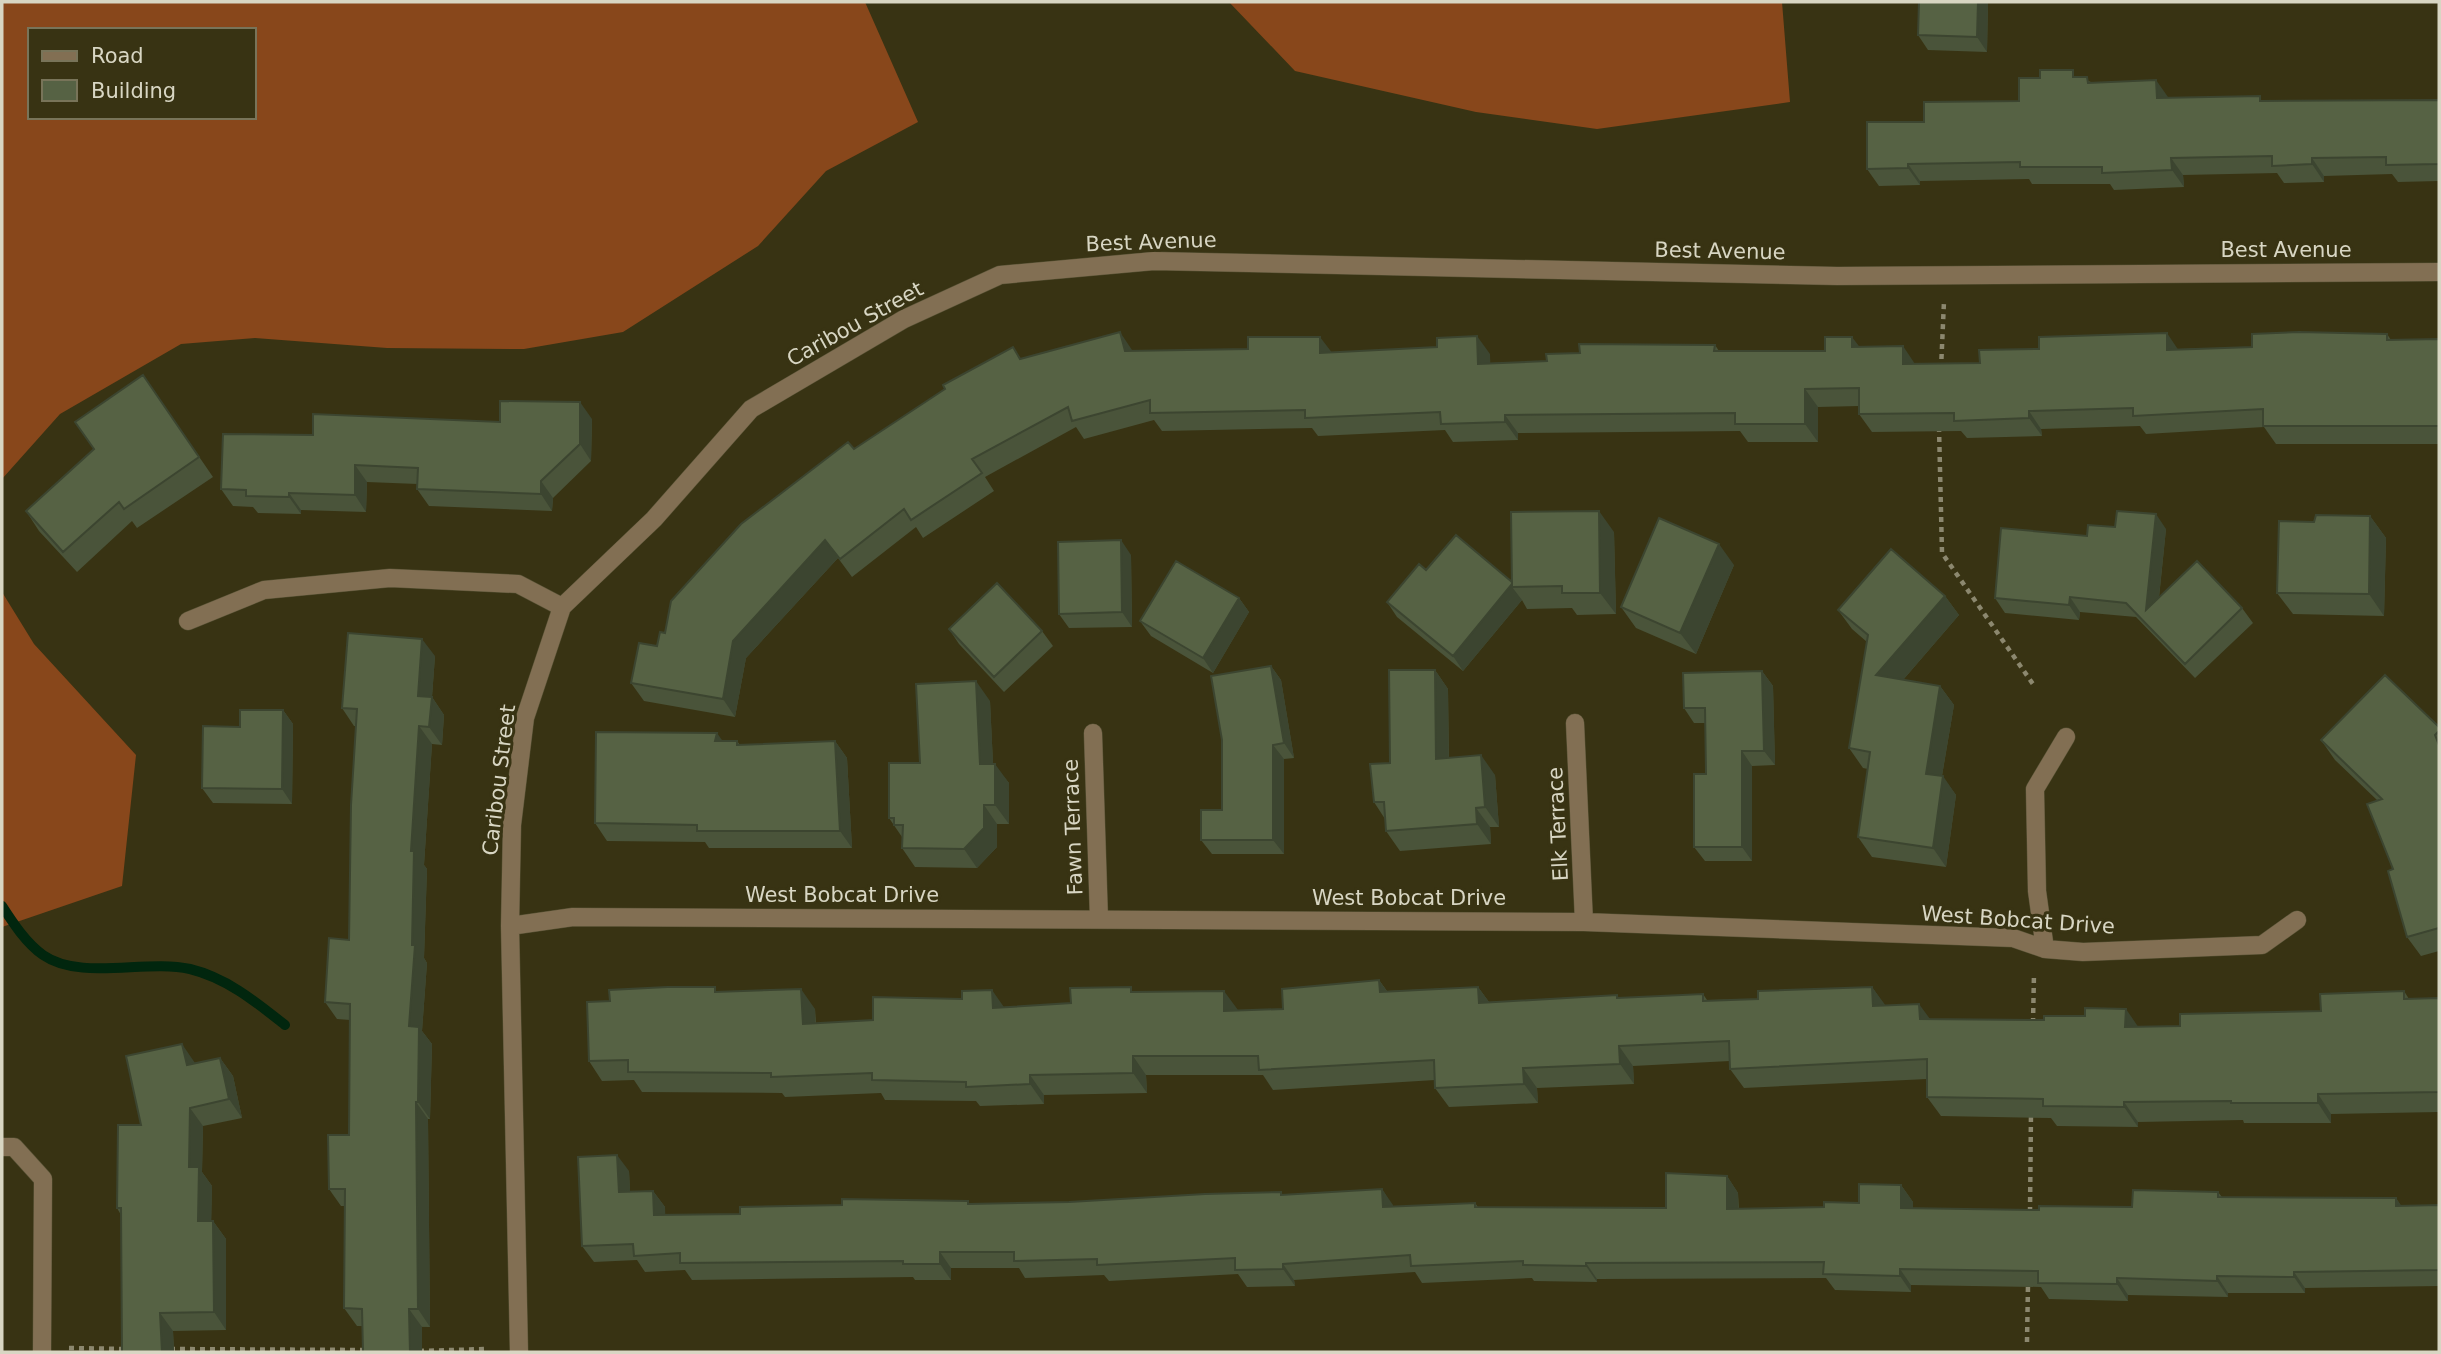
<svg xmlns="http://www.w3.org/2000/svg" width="2441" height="1354" viewBox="0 0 2441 1354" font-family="'DejaVu Sans',sans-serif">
	<rect width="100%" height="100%" fill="#383313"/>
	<!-- forest -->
	<path fill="#88471b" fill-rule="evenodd" d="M2 2H865L918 122 826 171 758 246 623 332 524 349 387 348 255 338 181 344 60 414 2 479ZM30 30H254V117H30Z
		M1229 2H1782L1790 102 1597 129 1476 112 1295 71Z
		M2 592 34 644 136 755 122 886 2 927Z"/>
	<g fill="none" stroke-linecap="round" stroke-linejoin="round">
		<!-- stream -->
		<path stroke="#01260e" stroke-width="10" d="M2 906C13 923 26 943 43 955 80 981 146 959 190 969 227 978 256 1002 285 1025"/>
		<defs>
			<path id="minor" d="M188 621 264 590 390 578 518 584 562 607
				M1575 723 1584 922
				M1093 733 1099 919
				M510 926 573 917 1584 922 2013 938 2045 949 2083 952 2262 945 2297 920
				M2045 949 2037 891 2035 789 2066 737
				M2 1147H14L43 1179 42 1352
				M519 1352 510 926 512 825 525 718 562 607 654 519 751 409 904 319 1000 275 1154 261 1837 276 2439 272"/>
		</defs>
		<!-- minor casing -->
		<use href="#minor" stroke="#555033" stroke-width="19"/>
		<!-- path -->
		<path stroke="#8c886f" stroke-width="4.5" stroke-dasharray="5 5" stroke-linecap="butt" d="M1941 369 1944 301
			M1939 427 1942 553 2035 687
			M2033 1023 2034 973
			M2030 1212 2031 1112
			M2027 1342 2028 1284
			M69 1348 126 1349
			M170 1349 368 1350
			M419 1351 486 1349"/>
		<!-- minor -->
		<use href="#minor" stroke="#826f53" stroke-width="18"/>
	</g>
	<!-- wall -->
	<path fill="#4a543a" d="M1988 2 1987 52 1928 50 1918 35Z
		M2079 77 2091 82 2168 98 2263 101 2439 100V181L2398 182 2392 174 2324 176V182L2284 183 2277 173 2183 175 2184 187 2114 190 2110 184H2032L2029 179 1920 181V185L1879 186 1867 169 1924 122 2019 101Z
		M2387 334 2391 340 2439 339V444H2276L2264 427 2146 434 2140 426 2041 429 2042 436 1967 438 1961 431 1872 432 1859 414V406L1818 407V442H1748L1740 431 1518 433V440L1453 442 1445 430 1318 436 1312 428 1162 431 1154 420 1084 439 1076 427 985 477 994 491 923 538 916 527 852 577 838 558 746 658 735 717 644 701 631 683 665 633 854 449 1013 347 1021 359 1132 350 1490 354V363L1547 361 1580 353 1715 345 1719 351H1825L1859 347 1915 364 1980 363 2178 349 2252 347Z
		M143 375 213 477 137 528 132 521 77 572 39 531 26 511 94 449Z
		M592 419 591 461 553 498 552 511 429 506 417 489 418 484 367 482 366 512 301 510V514L258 513 253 507 233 506 221 489 313 435 500 422Z
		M2370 516 2386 538 2384 616 2293 614 2277 593 2314 522Z
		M2115 527 2166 529 2159 598 2242 608 2253 623 2195 678 2136 617 2080 612 2079 620 2005 613 1995 598 2087 536Z
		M1614 532 1616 614 1577 615 1572 608 1527 609 1522 600 1463 671 1397 617 1387 602 1426 570 1512 582Z
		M1131 555 1132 627 1069 628 1059 614Z
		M1734 565 1696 654 1636 628 1621 607Z
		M1945 596 1959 615 1903 680 1940 686 1954 705 1942 776 1956 795 1946 867 1872 857 1858 837 1868 769 1863 768 1849 748 1867 642 1852 629 1838 610Z
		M1239 598 1249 612 1213 673 1151 636 1140 621Z
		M949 629 1042 631 1053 646 1004 692 959 644Z
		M435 656 432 697 444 715 442 745 432 744 424 865 427 869 424 958 427 963 422 1031 432 1044 430 1119H428L430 1327 357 1326 344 1308 345 1206H341L329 1189 349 1135 350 1020 337 1019 325 1002 349 940 356 726H354L342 708Z
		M1271 666 1281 680 1294 758 1284 759V854H1212L1201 840 1222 810Z
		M1435 670 1448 689 1449 758 1495 775 1499 827H1490L1491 844 1400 851 1386 831 1385 819 1374 802 1390 763Z
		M1762 671 1773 686 1775 765 1752 766V861H1705L1694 847 1706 774 1705 723H1694L1684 708Z
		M990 701 993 764 1009 783V824H997V847L977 868 915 867 902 848V837L889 818 920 763Z
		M283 710 293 724 292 804 213 803 202 788 240 727Z
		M2439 727V951L2421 956 2407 937 2377 800 2335 760 2321 740Z
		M723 741H737L740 745 835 741 847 758 852 848H709L705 842 607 841 595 823Z
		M1379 980 1387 991 1478 987 1489 1002 1617 995 1619 998 1703 994 1707 1000 1758 999 1872 987 1885 1006 1930 1019 2138 1027 2180 1026 2321 1011 2404 991 2409 999 2439 998V1112L2331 1114V1123H2244L2243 1120 2138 1122V1127L2057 1126 2051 1118 1941 1116 1927 1097V1079L1744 1088 1730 1069V1061L1633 1066 1634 1084 1537 1088 1538 1103 1449 1107 1435 1088V1080L1273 1090 1263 1075H1146L1147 1093 1044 1095V1104L980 1106 976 1101 885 1100 881 1093 785 1097 782 1093 642 1092 634 1080 602 1081 589 1061 610 1001 719 992 815 1009 816 1023 873 1020 1004 1007 1071 1003 1134 992 1238 1011 1283 1009Z
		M220 1058 233 1076 242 1118 203 1126 202 1172 212 1186 211 1221H213L226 1239V1330L173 1331 174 1352H122L121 1215 117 1208 141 1125 195 1063Z
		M629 1171 630 1192 653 1191 665 1207V1215L740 1214 971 1204 1069 1202 1281 1192 1283 1195 1382 1189 1393 1207 1475 1203 1478 1207 1666 1208 1727 1176 1738 1193 1739 1209 1824 1207 1859 1203 1901 1185 1913 1202V1208L2039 1210 2132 1207 2218 1192 2222 1197 2396 1198 2401 1206 2439 1205V1286L2305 1288V1293H2228V1297L2128 1295V1301L2049 1299 2041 1287 1911 1285V1292L1835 1290 1826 1278 1597 1279V1282L1534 1281 1532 1278 1422 1283 1415 1272 1294 1280 1295 1286 1247 1287 1238 1274 1109 1281 1104 1275 1025 1278 1019 1268H951V1280H915L913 1277 692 1280 685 1270 645 1272 637 1260 594 1262 582 1246Z"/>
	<!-- shaded-wall -->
	<path fill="#3c4530" d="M1978 2H1988L1987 52 1977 37Z
		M2156 80 2168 97 2157 98Z
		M2171 158 2183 175 2184 187 2172 170Z
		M2312 158 2324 176V182L2312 164Z
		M1908 164 1920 181V185L1908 168Z
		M1120 332 1132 350 1137 368 1125 351Z
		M2167 333 2179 351 2167 350Z
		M1477 336 1490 354 1491 382 1478 364Z
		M1320 337 1333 354 1320 353Z
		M1852 337 1865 354 1852 347Z
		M1903 346 1915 364H1903Z
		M1805 389 1818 407V442L1805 424Z
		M580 402 592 419 591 461 580 444Z
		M2029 411 2041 429 2042 436 2029 418Z
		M1505 415 1518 433V440L1505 422Z
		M355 465 367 482 366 512 355 495Z
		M541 481 553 498 552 511 541 494Z
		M289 493 301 510V514L289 497Z
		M1599 511 1614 532 1616 614 1600 593Z
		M2156 514 2166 529 2156 625 2146 610Z
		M2370 516 2386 538 2384 616 2369 594Z
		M825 540 838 558 746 658 735 717 723 699 733 641Z
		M1121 540 1131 555 1132 627 1122 612Z
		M1719 544 1734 565 1696 654 1680 633Z
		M1513 583 1512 587 1522 600 1463 671 1453 656Z
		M1945 596 1959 615 1890 695 1876 675Z
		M2070 597 2080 612 2079 620 2069 605Z
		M1239 598 1249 612 1213 673 1203 658Z
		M422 639 435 656 432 697 444 715 442 745 429 727 418 696Z
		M1271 666 1281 680 1294 758 1284 743Z
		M1435 670 1448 689 1449 779 1436 759Z
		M1762 671 1773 686 1775 765 1764 751Z
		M976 681 990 701 994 783 980 764Z
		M1940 686 1954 705 1939 793 1926 774Z
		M283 710 293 724 292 804 282 789Z
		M419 726 432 744 424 865 427 869 424 958 427 963 422 1031 432 1044 430 1119 418 1102 409 1026 412 945 411 851Z
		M717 733 729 750 715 741Z
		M835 741 847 758 852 848 840 831Z
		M1273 745 1284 759V854L1273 840Z
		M1742 751 1752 766V861L1742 847Z
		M1481 755 1495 775 1499 827 1485 807Z
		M995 764 1009 783V824L995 805Z
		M1943 776 1956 795 1946 867 1933 848Z
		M984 805 997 824V847L977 868 964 849Z
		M1476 808 1490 827 1491 844 1477 824Z
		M1379 980 1393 1000 1380 992Z
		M1478 987 1492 1006 1479 1003Z
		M1872 987 1886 1006H1873Z
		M801 989 815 1009 816 1043 803 1024Z
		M992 990 1006 1010 993 1008Z
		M1224 991 1238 1010 1224 1011Z
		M1919 1004 1933 1023 1920 1019Z
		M2126 1009 2139 1028 2125 1027Z
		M182 1044 195 1063 199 1084 187 1065Z
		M1619 1046 1633 1066 1634 1084 1620 1064Z
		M1133 1056 1146 1075 1147 1093 1133 1073Z
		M220 1058 233 1076 242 1118 229 1099Z
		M1523 1068 1537 1088 1538 1103 1524 1084Z
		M1030 1075 1044 1095V1104L1030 1084Z
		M2318 1094 2331 1114V1123L2318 1103Z
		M416 1102 428 1119 430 1327 418 1309Z
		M2124 1102 2138 1122V1127L2124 1107Z
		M190 1108 203 1126 202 1172 212 1186 211 1239 198 1221 189 1167Z
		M617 1155 629 1171 631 1209 619 1192Z
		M1727 1176 1738 1193 1739 1225 1727 1209Z
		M1901 1185 1913 1202V1224L1901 1208Z
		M1382 1189 1393 1205 1394 1224 1383 1207Z
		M653 1191 665 1207 666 1232 654 1215Z
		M2396 1198 2407 1214 2396 1206Z
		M213 1221 226 1239V1330L214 1312Z
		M940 1252 951 1268V1280L940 1264Z
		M1586 1263 1597 1279V1282L1586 1266Z
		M1283 1264 1294 1280 1295 1286 1283 1269Z
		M1900 1269 1911 1285V1292L1900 1276Z
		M2294 1272 2305 1288V1293L2294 1277Z
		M2217 1276 2228 1293V1297L2217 1281Z
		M2117 1278 2128 1295V1301L2117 1284Z
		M409 1309 422 1327V1352H410Z
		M160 1313 173 1331 174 1352H162Z"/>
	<!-- building -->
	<path fill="#566244" stroke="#3c4530" stroke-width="2" d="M1919 2H1978L1977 37 1918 35Z
		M2040 70H2073V77H2087L2088 83 2156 80 2157 98 2260 96V101L2439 100V164L2386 165V157L2312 158V164L2272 166V156L2171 158 2172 170 2102 173V167H2020V162L1908 164V168L1867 169V122H1924V102L2019 101V78H2040Z
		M1120 332 1125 351 1248 349V337H1320V353L1437 347V338L1477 336 1478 364 1547 361 1546 354 1580 353 1579 344 1715 345 1714 351H1825V337H1852V347L1903 346V364L1980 363 1979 350 2039 349V337L2167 333V350L2252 347V334L2299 332 2387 334V340L2439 339V426H2263V409L2133 416V408L2029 411V418L1954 421V413L1859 414V388L1805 389V424H1735V413L1505 415V422L1441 424 1440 412 1305 418V410L1150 413V400L1072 421 1068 407 972 459 982 473 911 520 904 509 840 559 825 540 733 641 723 699 631 683 639 643 657 646 660 632 665 633 671 601 741 524 848 442 854 449 945 389 943 385 1013 347 1020 359Z
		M143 375 199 457 124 509 119 502 63 552 26 511 94 449 75 422Z
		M500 401 580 402V444L541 481V494L417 489 418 468 355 465V495L289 493V497L246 496V490L221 489 223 434 313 435V414L500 422Z
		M1599 511 1600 593H1562V586L1512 587 1511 512Z
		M2117 511 2156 514 2146 610 2197 561 2242 608 2185 664 2126 603 2070 597 2069 605 1995 598 2001 528 2087 536 2088 525 2115 527Z
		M2316 515 2370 516 2369 594 2277 593 2279 521 2314 522Z
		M1659 518 1719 544 1680 633 1621 607Z
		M1456 535 1512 582V584L1453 656 1387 602 1419 564 1426 570Z
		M1121 540 1122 612 1059 614 1058 542Z
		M1891 549 1945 596 1876 675 1940 686 1926 774 1943 776 1933 848 1858 837 1870 752 1849 748 1868 635 1838 610Z
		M1176 561 1239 598 1203 658 1140 621Z
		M997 583 1042 631 994 677 949 629Z
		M348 633 422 639 418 696 432 697 429 727 419 726 411 851H414L412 945H415L409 1026 419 1027 418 1102H416L418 1309H409L410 1352H363L362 1309 344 1308 345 1189H329L328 1135H349L350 1004 325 1002 329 938 349 940 351 805 357 709 342 708Z
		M1271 666 1284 743 1273 745V840H1201V810H1222V740L1211 676Z
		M1389 670H1435L1436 759 1481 755 1485 807 1476 808 1477 824 1386 831 1384 802H1374L1370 764 1390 763Z
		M1762 671 1764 751H1742V847H1694V774H1706L1705 708H1684L1683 673Z
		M2385 675 2439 727V731L2435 735 2439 745V928L2407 937 2388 871 2393 869 2367 804 2382 799 2321 740Z
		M976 681 980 764H995V805H984V828L964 849 902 848 903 825H894V818H889V763H920L916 684Z
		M240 710H283L282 789 202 788 203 726 240 727Z
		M596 732 717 733 715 741H737V745L835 741 840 831H697V825L595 823Z
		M1379 980 1380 992 1478 987 1479 1003 1617 995V998L1703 994V1001L1758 999V991L1872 987 1873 1006 1919 1004 1920 1019 2044 1020V1016H2085V1008L2126 1009 2125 1027 2180 1026V1014L2321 1011 2320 994 2404 991V999L2439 998V1092L2318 1094V1103H2231V1101L2124 1102V1107L2043 1106V1099L1927 1097V1059L1730 1069 1729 1041 1619 1046 1620 1064 1523 1068 1524 1084 1435 1088 1434 1060 1259 1070 1258 1056H1133V1073L1030 1075V1084L966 1087V1082L872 1080V1073L771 1077V1073L628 1072V1060L589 1061 587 1002 610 1001 609 990 667 987H715V992L801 989 803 1024 873 1020V997L962 999V991L992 990 993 1008 1071 1003 1070 988 1131 987V992L1224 991V1011L1283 1009 1282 989Z
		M182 1044 187 1065 220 1058 229 1099 190 1108 189 1167H199L198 1221H213L214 1312 160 1313 162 1352H122L121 1208H117L118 1125H141L126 1056Z
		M617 1155 619 1192 653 1191 654 1215 740 1214V1207L842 1205V1199L968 1201V1204L1069 1202 1205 1194 1281 1192V1195L1382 1189 1383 1207 1475 1203V1207L1666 1208V1173L1727 1176V1209L1824 1207V1202L1859 1203V1184L1901 1185V1208L2039 1210V1206L2132 1207 2133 1190 2218 1192V1197L2396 1198V1206L2439 1205V1270L2294 1272V1277L2217 1276V1281L2117 1278V1284L2038 1283V1271L1900 1269V1276L1823 1274 1824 1262 1586 1263V1266L1523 1265V1261L1411 1266 1410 1255 1283 1264V1269L1235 1270V1258L1097 1265V1259L1014 1261V1252H940V1264H903V1261L680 1263V1253L634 1256 633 1244 582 1246 578 1157Z"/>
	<g text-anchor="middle" stroke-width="6" stroke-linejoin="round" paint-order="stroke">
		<!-- street labels -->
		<g font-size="21" fill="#d8d6c3" stroke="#383313">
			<text transform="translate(1151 242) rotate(-2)" y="7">Best Avenue</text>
			<text x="2286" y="257">Best Avenue</text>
			<text transform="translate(1720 251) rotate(1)" y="7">Best Avenue</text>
			<text transform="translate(855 324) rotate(-29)" y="7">Caribou Street</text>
			<text transform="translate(499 780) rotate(-83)" y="7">Caribou Street</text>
			<text transform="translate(1558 824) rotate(-93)" y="7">Elk Terrace</text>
			<text transform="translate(1073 827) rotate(-92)" y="7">Fawn Terrace</text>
			<text x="842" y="902">West Bobcat Drive</text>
			<text x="1409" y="905">West Bobcat Drive</text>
			<text transform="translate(2018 920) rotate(4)" y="7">West Bobcat Drive</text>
		</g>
	</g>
	<!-- border -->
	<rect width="2441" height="1354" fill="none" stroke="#d8d6c3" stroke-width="7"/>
	<!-- legend -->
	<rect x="28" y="28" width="228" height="91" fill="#383313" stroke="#787459" stroke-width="2"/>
	<rect x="42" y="51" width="35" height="10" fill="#826f53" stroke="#787459" stroke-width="2"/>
	<text x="91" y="63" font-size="21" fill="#d8d6c3">Road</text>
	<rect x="42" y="80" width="35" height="21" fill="#566244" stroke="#787459" stroke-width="2"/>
	<text x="91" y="98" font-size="21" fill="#d8d6c3">Building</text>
</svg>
